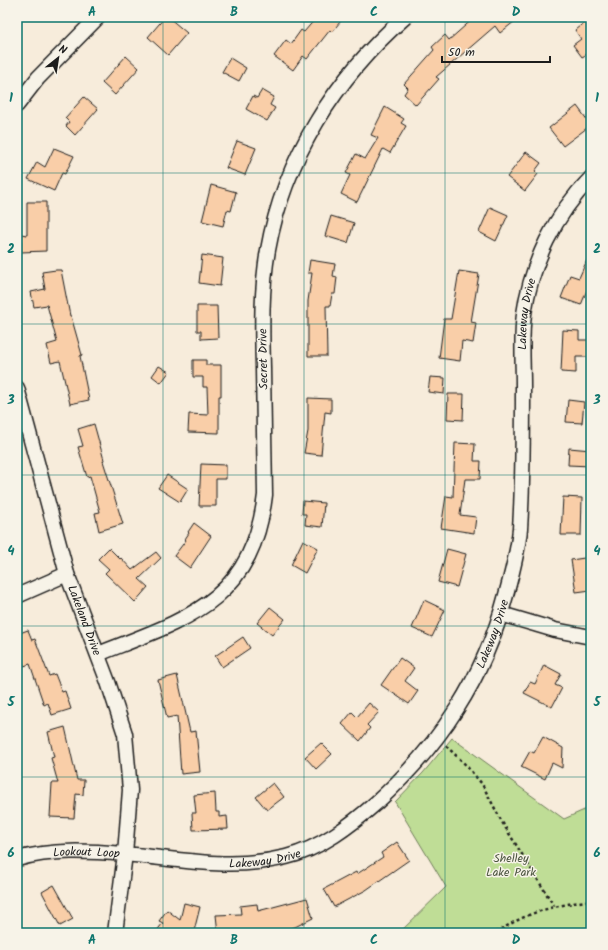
<svg xmlns="http://www.w3.org/2000/svg" width="608" height="950" viewBox="0 0 608 950" font-family="Kalam,sans-serif">
	<rect width="100%" height="100%" fill="#f7ecdb"/>
	<filter id="ink" filterUnits="userSpaceOnUse"><feTurbulence type="fractalNoise" baseFrequency=".025" numOctaves="2"/><feDisplacementMap in="SourceGraphic" scale="8" xChannelSelector="R" yChannelSelector="G"/><feConvolveMatrix kernelMatrix="1 2 1 2 8 2 1 2 1" color-interpolation-filters="sRGB"/></filter>
	<g filter="url(#ink)">
		<!-- green -->
		<path fill="#bfdd96" stroke="#6e7c59" d="M452 738 564 819 591 807V933H399L446 887 395 802 423 773Z"/>
		<!-- building -->
		<path fill="#f9cea8" stroke="#1c1c1c" d="M165 17H168L187 33 168 55 148 37Z
			M314 17H344L332 32 330 30 307 59 303 56 293 70 274 56 286 40 291 44 301 30 304 32 316 18Z
			M475 17H520L500 33 495 26 436 77 439 79 416 105 404 94 408 88 404 84 434 50 432 47 445 35 449 40Z
			M591 17V52L582 57 573 45 581 39 575 30Z
			M126 56 139 68 115 95 102 83Z
			M230 58 246 68 239 81 222 72Z
			M262 90 274 97 270 105 275 108 267 121 246 109 253 96 257 98Z
			M84 97 98 109 75 135 66 126 69 122 65 118Z
			M577 106 591 125 563 146 549 128Z
			M385 107 404 119 401 123 406 126 390 153 383 149 357 202 341 194 350 175 346 173 356 154 365 159 378 138 371 135Z
			M237 141 256 148 245 175 226 168Z
			M54 148 74 156 65 174 62 173 54 191 28 179 37 162 45 167Z
			M526 152 541 163 535 171 538 174 525 191 507 177Z
			M211 185 236 192 231 211 227 210 223 226 202 221Z
			M27 202H46V251L21 252V234L27 235Z
			M490 207 508 215 496 241 479 232Z
			M331 216 354 223 348 243 325 236Z
			M591 251V291L587 290 581 305 561 298 570 275 579 278Z
			M202 255 223 258 220 286 199 283Z
			M310 260 335 264 333 276 337 277 335 294H332L330 306H326L327 356H308V301L312 273H308Z
			M56 270H61L70 316H71L82 355 80 356 89 400 70 404 60 361 51 363 47 345 57 342 47 305 34 307 31 292 45 289 42 272Z
			M459 271 479 274 471 322 476 323 473 343 462 341 460 361 439 358 444 319H451Z
			M197 306H217L218 338 201 339V331H197Z
			M563 330 579 331V340H591V357H576V373L561 372Z
			M193 360H206V365H221V396H219V433L188 432 189 414 208 415 207 387H203V377H193Z
			M159 366 169 372 161 383 152 376Z
			M430 377 445 378 444 394 428 392Z
			M448 394H464L463 420 447 419Z
			M308 398 331 399V413L325 412 321 455 304 453 308 431Z
			M568 400 584 402 582 423 566 422Z
			M94 424 104 460 103 461 123 524 99 531 95 513 100 512 90 476 87 477 78 447 83 446 78 429Z
			M455 443 475 444 474 461H481L480 479H465L460 515 476 517 474 533 441 528 446 496 453 497Z
			M569 448 591 450V466L568 465Z
			M201 464 226 465V479H216V506H199Z
			M167 475 188 489 180 502 158 488Z
			M563 497 582 498 581 535H561Z
			M303 501 324 503 322 527 305 525 306 514H302Z
			M194 523 211 536 190 568 174 556 186 540 185 539 189 533 188 532Z
			M303 540 318 548 305 573 291 565Z
			M109 548 120 559 121 558 132 570 156 552 161 558 139 579 148 587 135 602 105 573 109 569 98 559Z
			M447 549 466 554 457 587 438 582Z
			M591 557V590L576 592 571 560Z
			M424 600 445 610 432 637 412 628Z
			M270 607 285 619 272 635 257 623Z
			M28 630 32 640 35 639 49 676 55 674 62 692 65 691 71 709 52 715 48 703 44 705 30 664 24 666 17 647V634Z
			M243 637 250 648 222 667 215 656Z
			M400 658 414 668 405 681 418 691 409 704 381 685Z
			M544 665 561 674 555 685 562 688 552 707 524 693 530 682 535 684Z
			M177 675 190 732 196 731 200 772 181 774 177 716 167 718 158 680Z
			M369 703 379 712 367 725 370 728 360 741 342 724 352 712 357 717Z
			M65 727 77 780H84L83 795 76 794 74 818 50 817 52 783H58L51 758 54 757 48 732Z
			M543 737 563 748 562 768 552 763 545 779 521 767 530 751 534 753Z
			M321 743 332 754 316 769 305 757Z
			M273 783 284 797 267 810 256 797Z
			M215 793 216 812H219V817L227 816 228 829 193 830 192 813H196L194 795Z
			M397 842 409 860 366 890 334 907 324 889 356 872 357 874 383 857 381 853Z
			M54 885 73 919 60 926 42 892Z
			M307 898 313 918 295 927 272 933H218L216 915 241 914 240 906 257 904 258 911Z
			M184 903 200 907 194 931 197 933H155L163 923 159 921 167 910 180 920Z"/>
		<g fill="none" stroke-linecap="round" stroke-linejoin="round">
			<defs>
				<g id="minor">
					<path d="M17 105 38 78 98 17"/>
					<path id="s1" d="M17 388 67 574 108 682 125 734 130 790 125 854C180 859 230 871 286 857 320 849 351 825 376 803 440 745 484 679 506 595 512 573 518 552 520 529 523 481 523 434 523 386 523 362 521 337 524 314 531 264 555 214 591 178"/>
					<path d="M17 596 67 574"/>
					<path d="M501 614 555 630 591 637"/>
					<path d="M98 654C186 619 252 603 265 495 264 453 264 410 263 368 262 329 261 289 268 250 284 159 336 77 405 17"/>
					<path id="s2" d="M17 859C53 849 88 851 125 854L115 933"/>
				</g>
			</defs>
			<!-- minor casing -->
			<use href="#minor" stroke="#1c1c1c" stroke-width="17"/>
			<!-- path -->
			<path stroke="#1c1c1c" stroke-width="2.5" stroke-dasharray="3 3" stroke-linecap="butt" d="M446 746 463 762 482 784 502 822 554 906
				M496 933C528 911 554 906 591 900"/>
			<!-- minor -->
			<use href="#minor" stroke="#f7f3e8" stroke-width="14"/>
		</g>
	</g>
	<!-- grid -->
	<path fill="none" stroke="#0f766e" stroke-width="1" stroke-opacity="0.55" d="M163 17V933M304 17V933M445 17V933M17 173H591M17 324H591M17 475H591M17 626H591M17 777H591"/>
	<g text-anchor="middle" stroke-width="3" stroke-linejoin="round" paint-order="stroke">
		<!-- street labels -->
		<g font-size="12" fill="#1c1c1c" stroke="#f7f3e8">
			<text dy="4" stroke="none"><textPath href="#s1" startOffset="1283">Lakeway Drive</textPath></text>
			<text transform="translate(263 359) rotate(-91)" y="4">Secret Drive</text>
			<text dy="4" stroke="none"><textPath href="#s1" startOffset="242">Lakeland Drive</textPath></text>
			<text dy="4" stroke="none"><textPath href="#s1" startOffset="959">Lakeway Drive</textPath></text>
			<text dy="4" stroke="none"><textPath href="#s2" startOffset="70">Lookout Loop</textPath></text>
			<text dy="4" stroke="none"><textPath href="#s1" startOffset="624">Lakeway Drive</textPath></text>
		</g>
		<!-- park labels -->
		<g font-size="12" fill="#4d5641" stroke="#f7f3e8">
			<text x="511" y="862">Shelley<tspan x="511" dy="14">Lake Park</tspan></text>
		</g>
	</g>
	<!-- margin -->
	<rect width="608" height="950" fill="none" stroke="#f7f3e8" stroke-width="44"/>
	<!-- north arrow -->
	<g transform="translate(58 58) rotate(30)" stroke="#f7f3e8" stroke-width="3" paint-order="stroke">
	<path d="M0-3L7 15L0 10L-7 15Z" fill="#1c1c1c"/>
	<text y="-6" font-size="11" font-weight="bold" text-anchor="middle" fill="#1c1c1c">N</text>
	</g>
	<!-- scale -->
	<path d="M442 56v6h108v-6" fill="none" stroke="#1c1c1c" stroke-width="2"/>
	<text x="448" y="56" font-size="12" fill="#1c1c1c" stroke="#f7f3e8" stroke-width="3" paint-order="stroke">50 m</text>
	<rect x="22" y="22" width="564" height="906" fill="none" stroke="#0f766e" stroke-width="1.5"/>
	<g font-size="13" text-anchor="middle" font-weight="bold" fill="#0f766e">
		<text x="92" y="16">A</text>
		<text x="234" y="16">B</text>
		<text x="374" y="16">C</text>
		<text x="516" y="16">D</text>
		<text x="11" y="102">1</text>
		<text x="597" y="102">1</text>
		<text x="11" y="253">2</text>
		<text x="597" y="253">2</text>
		<text x="11" y="404">3</text>
		<text x="597" y="404">3</text>
		<text x="11" y="555">4</text>
		<text x="597" y="555">4</text>
		<text x="11" y="706">5</text>
		<text x="597" y="706">5</text>
		<text x="11" y="857">6</text>
		<text x="597" y="857">6</text>
		<text x="92" y="944">A</text>
		<text x="234" y="944">B</text>
		<text x="374" y="944">C</text>
		<text x="516" y="944">D</text>
	</g>
</svg>
